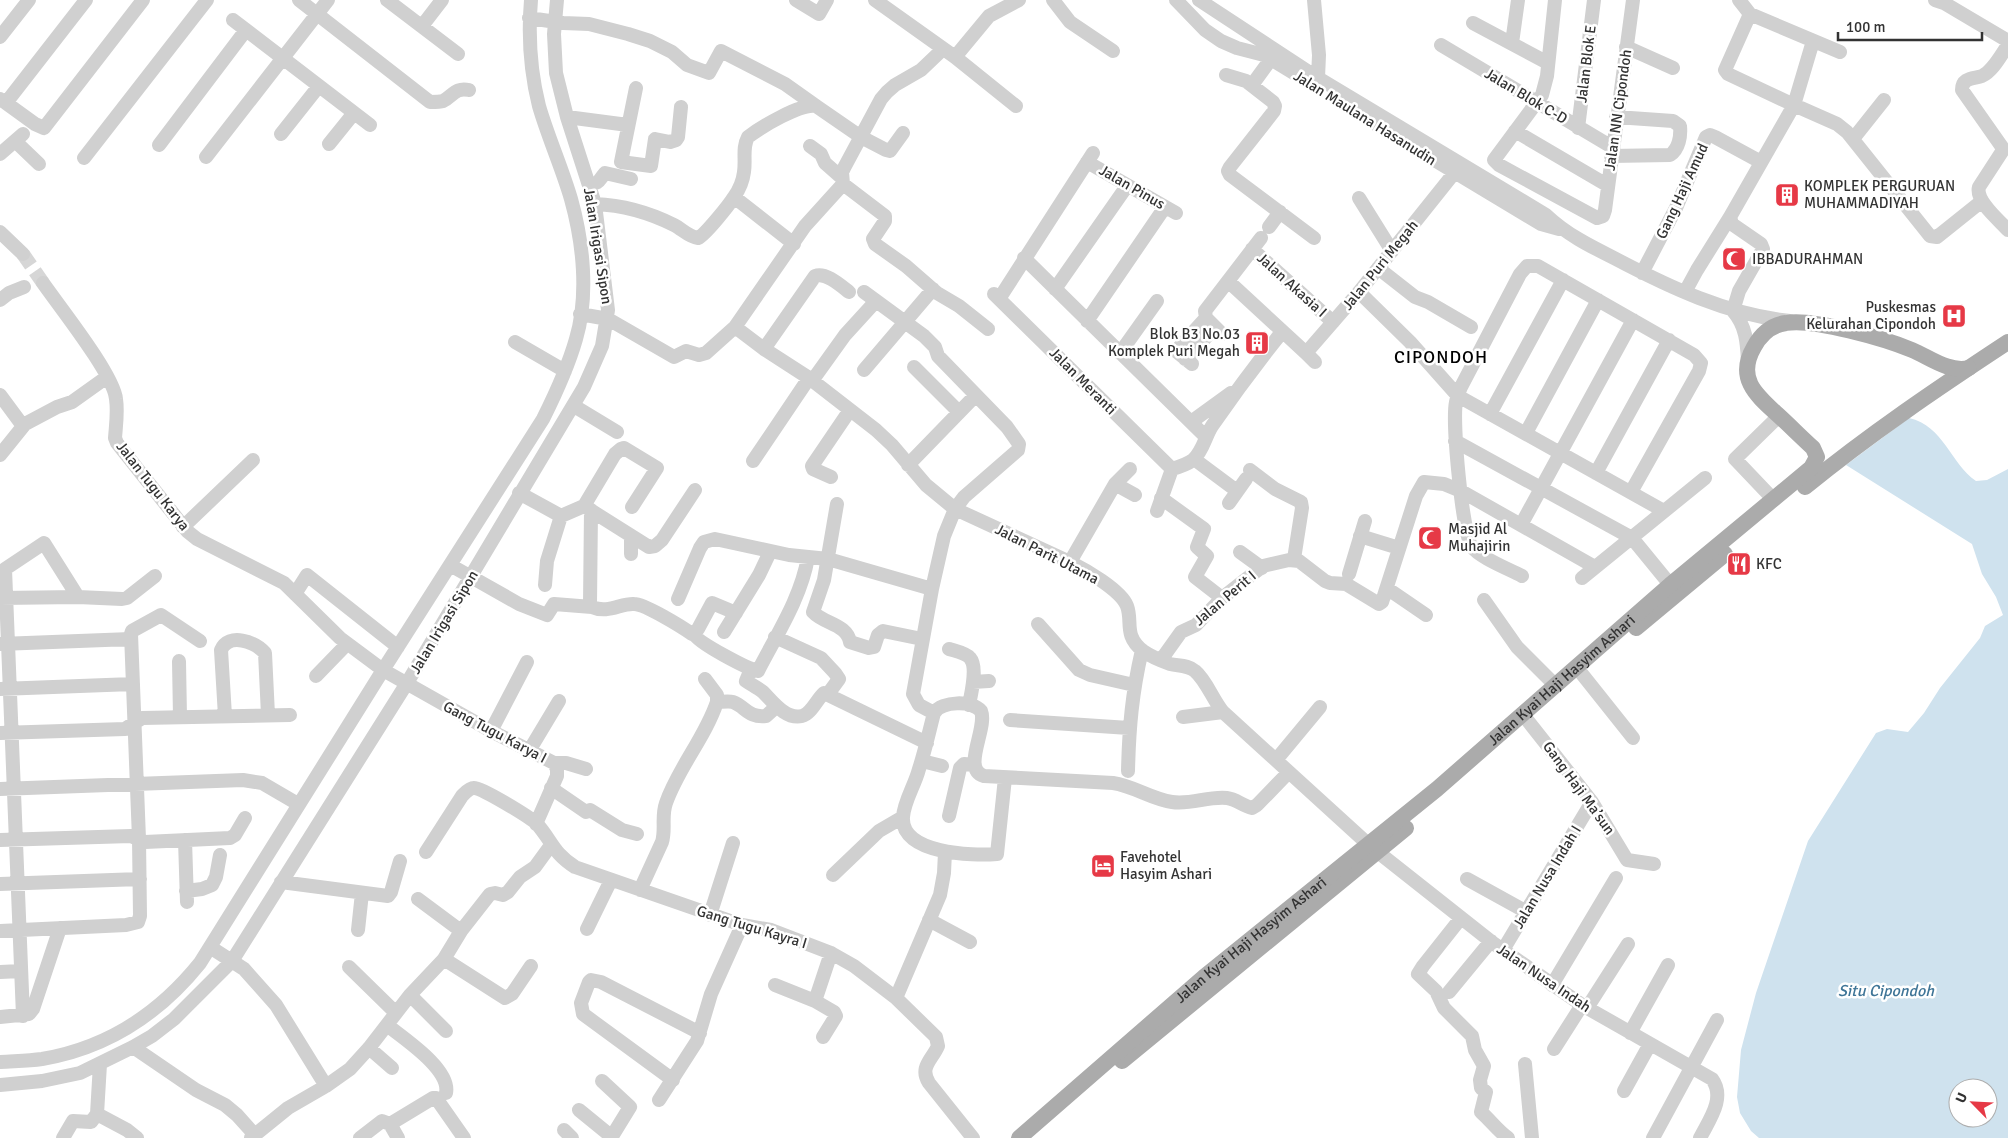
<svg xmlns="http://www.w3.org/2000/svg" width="2008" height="1138" viewBox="0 0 2008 1138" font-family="Signika,sans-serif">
	<rect width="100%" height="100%" fill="#fff"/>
	<!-- water -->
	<path fill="#cfe2ee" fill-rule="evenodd" d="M1909 418C1944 426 1950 463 1976 481L1987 480 2008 469V1138H1759L1751 1131 1740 1113 1737 1097 1741 1050 1756 993 1808 841 1876 733 1887 729 1908 732 1924 713 1940 688 1980 638 1985 626 2003 615 1996 597 1982 574 1972 544 1846 465ZM1958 1088H1988V1118H1958Z"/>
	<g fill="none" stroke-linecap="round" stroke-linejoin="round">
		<!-- minor-tunnel -->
		<path stroke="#d6d6d6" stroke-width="14" stroke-dasharray="14 7" stroke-linecap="butt" d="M23 254 43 283"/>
		<!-- minor -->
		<path stroke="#d0d0d0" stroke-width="14" d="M299 0 430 102C434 102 440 102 443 101 453 96 455 87 469 90
			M387 0 458 54
			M796 0 819 14 827 0
			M875 0 955 57 1016 106
			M1053 0 1070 22 1113 51
			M1176 0 1205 30 1221 41 1237 48 1264 55 1297 75
			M1199 0 1318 78 1546 215C1566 234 1590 246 1614 258 1669 287 1728 315 1790 321
			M1314 0 1319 55 1318 78
			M1555 0 1547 76 1542 95 1494 160 1499 165 1597 218 1603 216 1605 210 1633 0
			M1739 0 1750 14 1840 52
			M1935 0 1944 3 2008 41
			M529 18 563 23 589 24 628 34 650 41 672 52 687 65 709 73 721 51 785 84 816 106
			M233 20 370 125
			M1473 23 1548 63
			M422 26 442 0
			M0 37 29 0
			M1813 41 1794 105 1837 124 1847 132 1930 236 1937 237 1982 201
			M1512 43 1518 0
			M1441 45 1612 147
			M2008 45C2001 55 1993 71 1982 76 1974 79 1962 77 1962 90L2002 147 2003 150 1979 187C1975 201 1999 220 2008 230
			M1626 47 1673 68
			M943 49 921 70 895 85 887 92 881 99 844 168 842 172 843 184 885 216V221L873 239 875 244 906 266 937 293 959 306 988 329
			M955 57 989 16 1019 0
			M1226 75 1246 81 1273 102 1275 106 1274 111 1230 167 1228 171 1230 175 1314 238
			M1252 85 1271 59
			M636 88 621 162 651 166 655 139 670 142 676 140 678 137 681 107
			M0 99 6 103 9 99 86 0
			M6 103 35 124 44 128 143 0
			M567 117 628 125
			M1378 126 1541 224 1559 229
			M1578 128 1594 0
			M1515 131 1607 185
			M281 134 319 86
			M1853 139 1884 100
			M15 141 39 164
			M329 144 354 113
			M159 145 246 30
			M810 146 821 154 825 163 842 178
			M0 154 23 134
			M1611 156 1670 155C1679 149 1681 136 1680 126L1673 121 1616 117
			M206 157 328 0
			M84 158 207 0
			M1087 162 1176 213
			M589 183C599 185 599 180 605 173L631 179
			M734 197 794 244
			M1359 198 1392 251
			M595 204C621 205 650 213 674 225 682 229 689 237 698 238 705 235 729 205 734 197 739 190 743 180 744 172 746 159 742 148 748 137 761 127 801 103 816 106L861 137 886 150 890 151 903 133
			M1269 227 1280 212
			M0 232 23 254
			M1252 249 1333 322
			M1024 258 1205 436
			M1378 268 1415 297 1428 302 1471 327
			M1642 273 1676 208 1706 137 1710 135 1715 137 1761 162
			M1228 281 1306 353
			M43 283C59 306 114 375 116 399 118 412 116 425 115 438L117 443 187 531 197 539 284 583 340 638 383 670 491 731 554 763 557 769V776L536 824
			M1055 289 1127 186
			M864 292 924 336 935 347 938 356 1007 427 1019 444 1018 450 964 497 955 509 944 536 932 589 913 694 919 705 934 713
			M1359 292 1410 342 1458 396 1664 511
			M1685 292 1697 270 1730 217
			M994 294 1172 469
			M999 299 1093 153
			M0 300 9 293 24 287
			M1733 311 1739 291 1763 249 1761 244 1732 224 1730 217 1794 105 1728 74 1725 70 1750 14
			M1733 311C1746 326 1747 342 1748 361
			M580 314 608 319 674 357 686 351 699 355 706 353 735 327 805 226 843 184
			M1087 321 1165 207
			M735 327 764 349 809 378 876 430 892 445 926 485 955 509 1070 562C1084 569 1121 590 1127 606 1133 622 1123 635 1143 651 1150 656 1162 661 1170 664 1179 666 1188 665 1195 671 1206 680 1213 700 1223 712L1369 845 1493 943 1582 1005 1712 1079C1726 1098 1709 1120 1700 1138
			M1222 334 1206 318 1205 311 1261 238
			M515 342 565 371
			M764 349 815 276C826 272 840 285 849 292
			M1120 353 1157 301
			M1185 359 1215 328
			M1315 362 1306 353 1359 292 1459 167
			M1192 364 1176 351 1206 318
			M914 367 959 412
			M864 370 933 289
			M812 381 845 335 876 301
			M0 395 20 422 25 424 57 407 72 402 107 377
			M574 406 617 432
			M1490 414 1563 280
			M1191 422 1231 393
			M1526 433 1598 300
			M1455 441 1632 538 1677 593
			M0 455 25 424
			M1194 459 1237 491
			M753 461 809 378
			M908 465 976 395
			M1172 469C1179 467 1186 465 1193 460 1203 451 1205 437 1212 426 1234 394 1257 363 1282 332
			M1250 470 1275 489 1301 502 1302 508 1294 559
			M1596 473 1669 340
			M831 477 813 469 812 466 850 410
			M1115 484 1135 495
			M519 493 561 516
			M1161 498 1204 529 1197 547 1207 556 1195 577 1222 598
			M1774 500 1735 459 1779 416
			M1229 503 1246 479
			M837 504 824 580 813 612C824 624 847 624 850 642L869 648 874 647 878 635 883 631 922 639
			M584 506 649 547 655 546 662 540 695 490
			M591 510 590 604 592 607C608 614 621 603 634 604 645 604 682 627 692 634L698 629 712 603 736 613
			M1157 511 1172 469
			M1521 525 1633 320
			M183 527 253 460
			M1360 536 1399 548
			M1240 552 1262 568
			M631 554V536
			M1070 562 1115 484 1130 469
			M450 565 519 604 547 615 554 604 592 607
			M1349 574 1365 521
			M1522 576C1509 569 1480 558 1472 547 1462 533 1452 421 1456 402 1457 397 1459 392 1461 387L1520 274 1527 266H1538L1694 355 1701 363 1699 371 1631 492
			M1582 578 1705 478
			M545 585 547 561 561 516 584 506 615 454 621 449 624 448 657 468 632 507
			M1388 589 1426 615
			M295 594 307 575 398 647
			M0 598 78 597 122 599 127 598 155 576
			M678 599 700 548 704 542 715 539 789 555 828 559 932 589
			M1484 600 1517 647 1554 684
			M1038 624 1079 670 1090 675 1134 685
			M724 632 759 575 770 552
			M694 634C698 643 748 669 758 671 777 634 801 598 808 557
			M775 637 821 658 835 673 839 679 828 694
			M0 644 131 639
			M949 649C955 651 966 653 970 658 978 667 971 694 969 705
			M1161 660 1181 632 1196 625 1222 598 1263 566 1289 560 1299 561 1325 581 1330 583 1346 584 1379 604 1382 602 1416 496 1424 482 1444 484 1461 491 1595 567
			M179 661 180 717
			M751 669 746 681C752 685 758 688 763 692 773 702 786 720 802 716 811 714 817 699 824 693L927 743
			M1582 674 1633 738
			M316 676 347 644
			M973 682 989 681
			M0 689 133 684
			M717 702C721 702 729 701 733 702 746 707 748 718 766 716L776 707
			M225 716 221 650C229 632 255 642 265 653L268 715
			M1183 717 1223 712
			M1010 720 1129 728
			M1528 721 1592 802 1627 860 1654 864
			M491 731 527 662
			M0 733 125 729 142 718 290 715
			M529 751 559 701
			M1276 760 1320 707
			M922 761 942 766
			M554 763H566L586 769
			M1128 771C1129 728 1132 693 1142 650
			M1005 778 997 854C973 856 900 854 903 817 904 801 915 785 919 769 925 751 929 732 934 713 942 701 972 700 981 711 988 728 961 769 984 776L1113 783C1134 786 1151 799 1172 802 1191 805 1208 796 1227 798 1236 799 1243 806 1252 808L1257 805 1289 772
			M551 788 586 812 590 810 622 830 637 834
			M0 789 243 780 262 783 298 804
			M949 816 960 768 964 764 974 765
			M0 840 131 836 145 842 230 838 235 835 245 818
			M185 840 187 902
			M426 852 462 796C465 793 469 788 474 788 481 787 531 818 537 824 552 841 553 853 575 867L742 925 771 930 831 953 854 966 896 998 936 1037 938 1046C932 1060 919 1067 929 1083L973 1138
			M833 875 879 831 903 817
			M1467 879 1525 911
			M281 882 388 896 391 892 400 861
			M0 884 140 879
			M640 890 662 842C666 829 661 817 666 803 678 768 705 738 717 702V695L705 679
			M186 891 202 889 212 885 216 877 220 855
			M418 899 461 931
			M710 915 733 843
			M1461 918 1423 966 1418 974 1436 991 1444 1008 1472 1036 1475 1050 1484 1066 1480 1080 1481 1088 1486 1092 1481 1112C1491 1121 1497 1130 1508 1138
			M929 920 970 942
			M587 929 611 880
			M358 930 362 893
			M0 931 126 925 138 922 140 916 139 839 131 634 132 631 161 615 200 641
			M210 947 244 969 276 1005 326 1086
			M1503 950 1590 805
			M444 959 505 998 512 994 531 966
			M349 967 396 1013
			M0 972 21 971
			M775 985 815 1001 834 1012 836 1016 823 1037
			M1552 985 1616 878
			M1449 992 1491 941
			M410 995 446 1031
			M896 998 940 895 944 873 945 852
			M815 1001 831 953
			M1587 1008 1628 944
			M23 1016 5 569 44 543 78 597
			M0 1017 29 1014 33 1009 60 928
			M387 1025C403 1038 451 1069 446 1093
			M1630 1033 1668 965
			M133 1047 196 1090 225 1105 237 1115 255 1135
			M369 1048 392 1068
			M1554 1049 1582 1005
			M0 1062C14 1061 28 1061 42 1059 107 1048 159 1014 200 963L383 670 543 419C556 393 568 367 576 339 589 295 583 242 571 199 562 168 548 137 539 106 530 70 528 36 531 0
			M100 1064 97 1114 127 1130 137 1138
			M1525 1064 1532 1138
			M673 1080 583 1014 581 1003 589 982 591 980 601 982 700 1033
			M602 1081 630 1107 611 1138
			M0 1085 42 1081 80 1073 133 1047 152 1036 174 1019 232 961 407 683 584 387 602 346 608 310 595 204 567 117 556 73 554 34 557 0
			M1624 1091 1650 1044
			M659 1100 697 1041 711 994 742 925
			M579 1110 612 1137
			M390 1124 433 1098H436L464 1138
			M564 1130 572 1138
			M63 1138 73 1121 91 1122 97 1114
			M251 1138 288 1108 326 1086 350 1069 369 1048 410 995 444 959 461 931 490 894 495 893 503 895 508 892 520 877 535 867 551 845
			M360 1138 382 1121 390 1124 398 1138
			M1653 1138 1717 1020"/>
		<!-- major -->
		<g stroke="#ababab" stroke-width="16">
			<path d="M1805 487C1870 434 1938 388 2008 342"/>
			<path d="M1636 628 1725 554"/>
			<path d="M1122 1061 1406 828"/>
			<path id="s1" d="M1019 1138 1204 977 1437 789 1670 585 1811 468 1817 457 1813 448C1801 437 1789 425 1777 414 1756 395 1736 378 1754 347 1761 334 1772 325 1786 323 1813 318 1886 339 1912 350 1929 357 1949 373 1969 368"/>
		</g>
	</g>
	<!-- icons -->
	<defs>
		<symbol id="building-square" viewBox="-11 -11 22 22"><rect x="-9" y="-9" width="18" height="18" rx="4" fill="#e63946" stroke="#fff"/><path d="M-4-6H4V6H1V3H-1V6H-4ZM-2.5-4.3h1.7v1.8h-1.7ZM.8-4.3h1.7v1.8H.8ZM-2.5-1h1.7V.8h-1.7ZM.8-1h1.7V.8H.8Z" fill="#fff"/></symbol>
		<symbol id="mosque-square" viewBox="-11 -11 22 22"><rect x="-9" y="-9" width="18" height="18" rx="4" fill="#e63946" stroke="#fff"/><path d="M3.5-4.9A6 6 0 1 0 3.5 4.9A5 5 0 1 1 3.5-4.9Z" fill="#fff"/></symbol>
		<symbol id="hospital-square" viewBox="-11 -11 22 22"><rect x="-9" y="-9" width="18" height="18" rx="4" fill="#e63946" stroke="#fff"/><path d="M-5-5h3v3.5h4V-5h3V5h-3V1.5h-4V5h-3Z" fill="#fff"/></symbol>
		<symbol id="restaurant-square" viewBox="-11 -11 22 22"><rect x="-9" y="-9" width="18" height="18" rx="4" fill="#e63946" stroke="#fff"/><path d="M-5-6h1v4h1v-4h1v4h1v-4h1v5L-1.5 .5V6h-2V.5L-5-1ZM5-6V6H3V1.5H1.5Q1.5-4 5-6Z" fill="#fff"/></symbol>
		<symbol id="hotel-square" viewBox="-11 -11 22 22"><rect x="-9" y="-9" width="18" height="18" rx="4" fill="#e63946" stroke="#fff"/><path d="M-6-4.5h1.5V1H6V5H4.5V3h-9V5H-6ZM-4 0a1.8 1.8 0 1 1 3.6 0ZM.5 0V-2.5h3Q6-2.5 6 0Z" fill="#fff"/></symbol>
	</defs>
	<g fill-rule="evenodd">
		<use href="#building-square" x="1773" y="181" width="28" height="28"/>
		<use href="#mosque-square" x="1720" y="245" width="28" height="28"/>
		<use href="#hospital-square" x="1940" y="302" width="28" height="28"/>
		<use href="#building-square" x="1243" y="329" width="28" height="28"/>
		<use href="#mosque-square" x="1416" y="524" width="28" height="28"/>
		<use href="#restaurant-square" x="1725" y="550" width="28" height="28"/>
		<use href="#hotel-square" x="1089" y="852" width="28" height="28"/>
	</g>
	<g text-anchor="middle" stroke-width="5" stroke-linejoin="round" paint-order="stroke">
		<!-- street labels -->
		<g font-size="15" fill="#333" stroke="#fff">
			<text transform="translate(1586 64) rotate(-83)" y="5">Jalan Blok E</text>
			<text transform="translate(1526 96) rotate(31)" y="5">Jalan Blok C-D</text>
			<text transform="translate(1618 110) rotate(-82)" y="5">Jalan NN Cipondoh</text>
			<text transform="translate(1365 118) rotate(32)" y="5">Jalan Maulana Hasanudin</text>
			<text transform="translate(1132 187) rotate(30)" y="5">Jalan Pinus</text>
			<text transform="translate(1682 191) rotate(-65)" y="5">Gang Haji Amud</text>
			<text transform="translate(598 246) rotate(81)" y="5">Jalan Irigasi Sipon</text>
			<text transform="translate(1380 265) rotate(-51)" y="5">Jalan Puri Megah</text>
			<text transform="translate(1292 285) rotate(42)" y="5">Jalan Akasia I</text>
			<text transform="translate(1083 381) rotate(45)" y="5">Jalan Meranti</text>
			<text transform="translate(153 486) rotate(52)" y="5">Jalan Tugu Karya</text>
			<text transform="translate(1047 554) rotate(27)" y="5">Jalan Parit Utama</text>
			<text transform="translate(1225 598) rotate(-40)" y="5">Jalan Perit I</text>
			<text transform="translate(444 622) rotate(-59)" y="5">Jalan Irigasi Sipon</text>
			<text dy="5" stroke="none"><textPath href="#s1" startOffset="710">Jalan Kyai Haji Hasyim Ashari</textPath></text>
			<text transform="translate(495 732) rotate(28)" y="5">Gang Tugu Karya I</text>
			<text transform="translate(1579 788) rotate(54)" y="5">Gang Haji Ma’sun</text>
			<text transform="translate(1547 877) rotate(-59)" y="5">Jalan Nusa Indah I</text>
			<text transform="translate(752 927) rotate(17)" y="5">Gang Tugu Kayra I</text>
			<text dy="5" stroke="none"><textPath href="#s1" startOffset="305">Jalan Kyai Haji Hasyim Ashari</textPath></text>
			<text transform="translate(1544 978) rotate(34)" y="5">Jalan Nusa Indah</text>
		</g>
		<!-- poi labels -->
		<g font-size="15" fill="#333" stroke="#fff" text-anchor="start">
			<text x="1804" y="191">KOMPLEK PERGURUAN<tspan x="1804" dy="17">MUHAMMADIYAH</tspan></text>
			<text x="1752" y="264">IBBADURAHMAN</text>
			<text x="1936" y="312" text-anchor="end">Puskesmas<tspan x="1936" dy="17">Kelurahan Cipondoh</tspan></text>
			<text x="1240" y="339" text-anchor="end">Blok B3 No.03<tspan x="1240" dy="17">Komplek Puri Megah</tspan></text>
			<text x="1448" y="534">Masjid Al<tspan x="1448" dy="17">Muhajirin</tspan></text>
			<text x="1756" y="569">KFC</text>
			<text x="1120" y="862">Favehotel<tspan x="1120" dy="17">Hasyim Ashari</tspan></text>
		</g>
		<!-- water labels -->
		<g font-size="16" font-style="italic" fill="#3f7597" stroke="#fff">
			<text x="1886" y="996">Situ Cipondoh</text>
		</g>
		<!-- quarter labels -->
		<g font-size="18" letter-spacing="1" fill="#000" stroke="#fff">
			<text x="1441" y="363">CIPONDOH</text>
		</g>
	</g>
	<!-- north arrow -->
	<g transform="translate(1973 1103) rotate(294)"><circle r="24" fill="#ffffff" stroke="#adadad"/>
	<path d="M0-4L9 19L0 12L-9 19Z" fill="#e63946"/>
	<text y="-8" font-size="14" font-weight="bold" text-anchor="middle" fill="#333333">U</text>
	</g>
	<!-- scale -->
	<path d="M1838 32v8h144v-8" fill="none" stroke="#333333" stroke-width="2.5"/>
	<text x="1846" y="32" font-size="15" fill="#333333" stroke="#ffffff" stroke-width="4" paint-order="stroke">100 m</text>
</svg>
